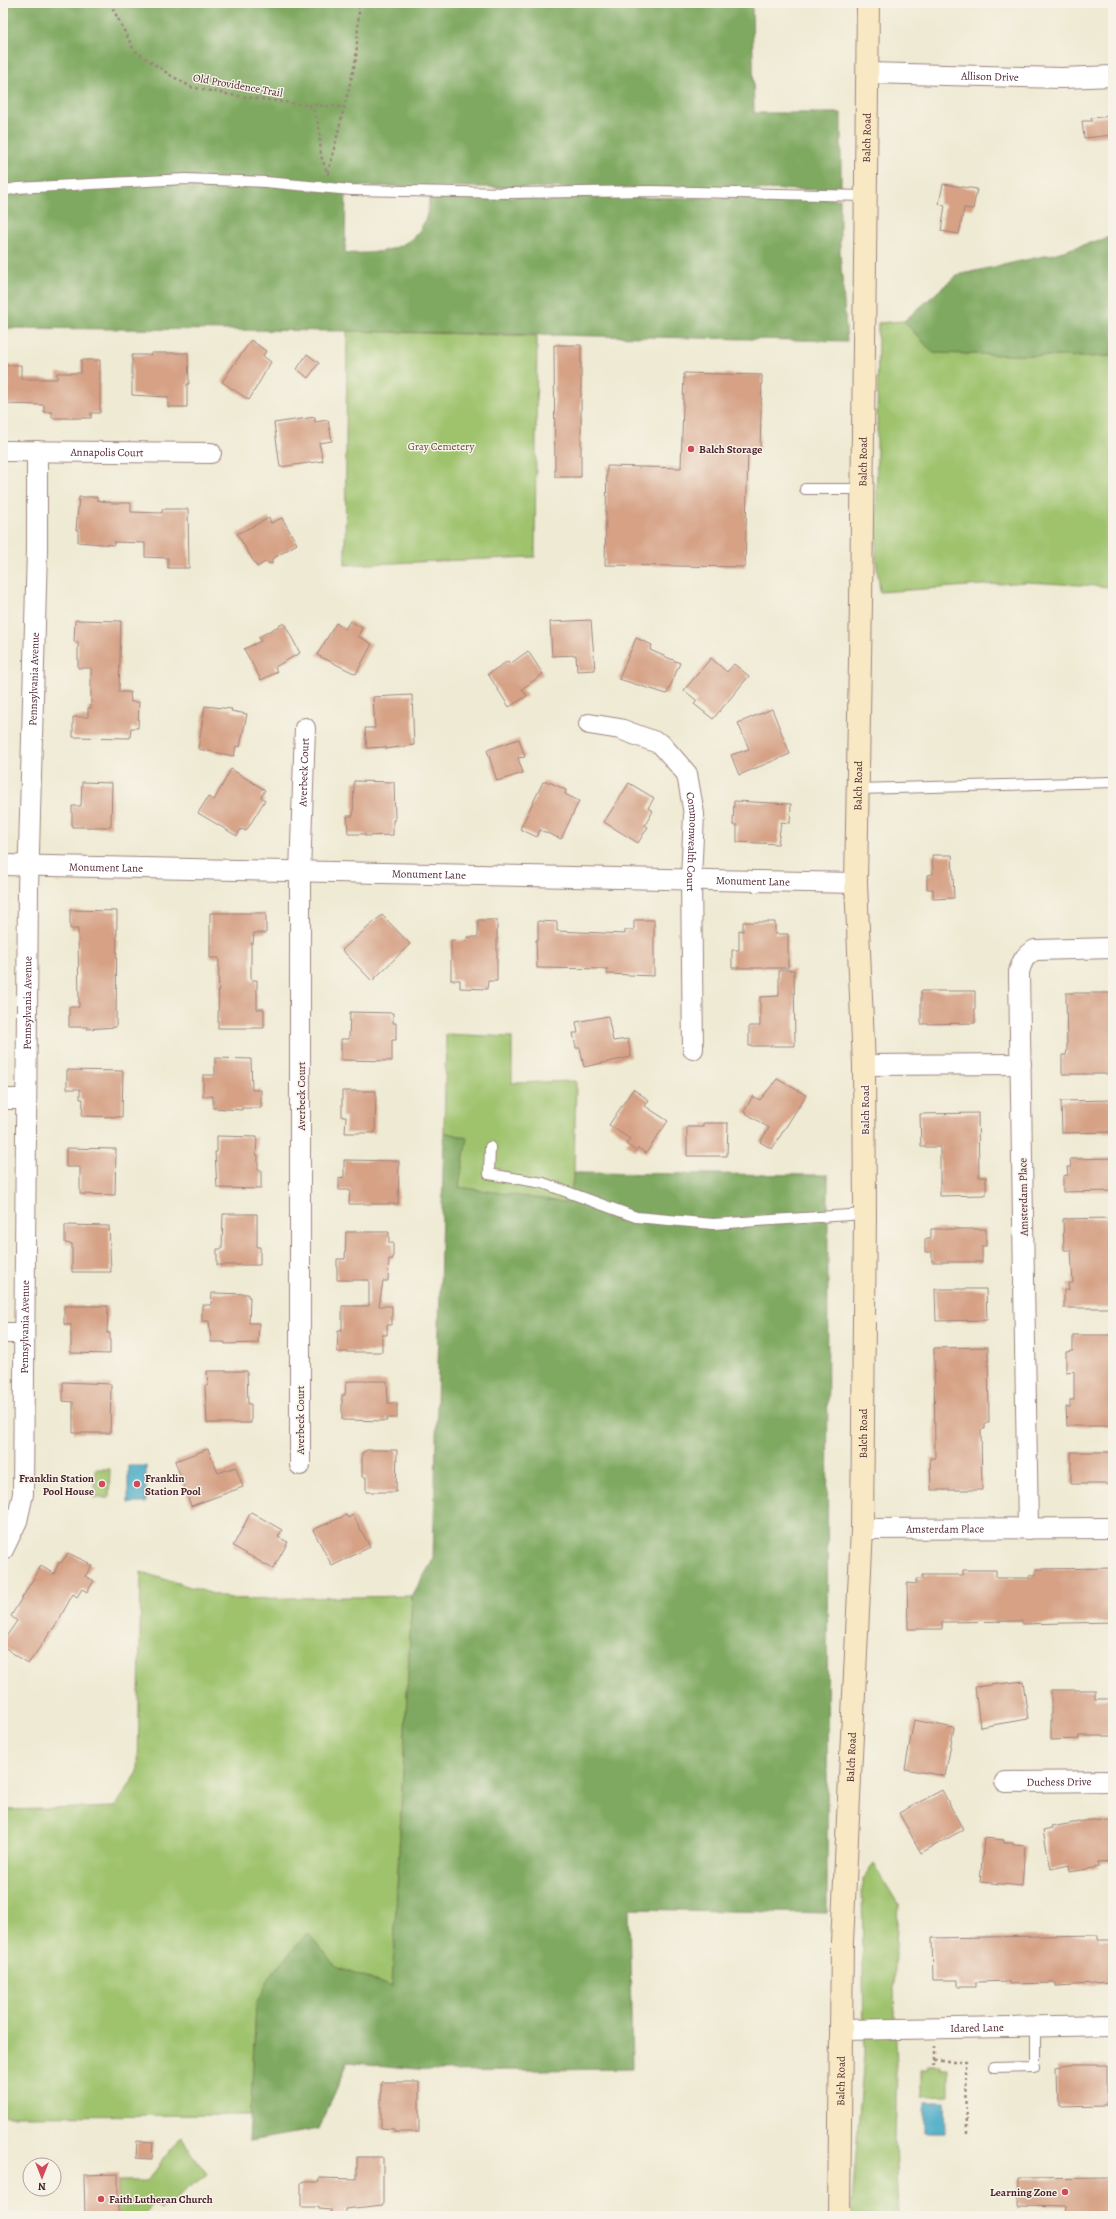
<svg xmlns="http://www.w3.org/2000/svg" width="1116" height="2219" viewBox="0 0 1116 2219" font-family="Alegreya,serif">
	<rect width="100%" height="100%" fill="#f7f3e8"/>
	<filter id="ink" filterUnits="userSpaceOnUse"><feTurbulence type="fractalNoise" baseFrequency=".025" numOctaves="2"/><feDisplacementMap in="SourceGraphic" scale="8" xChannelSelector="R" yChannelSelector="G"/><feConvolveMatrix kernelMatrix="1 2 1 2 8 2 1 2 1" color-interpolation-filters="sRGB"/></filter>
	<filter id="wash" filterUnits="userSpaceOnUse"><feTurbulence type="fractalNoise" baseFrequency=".012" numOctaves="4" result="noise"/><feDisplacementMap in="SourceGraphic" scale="16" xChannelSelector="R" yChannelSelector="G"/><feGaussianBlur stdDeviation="0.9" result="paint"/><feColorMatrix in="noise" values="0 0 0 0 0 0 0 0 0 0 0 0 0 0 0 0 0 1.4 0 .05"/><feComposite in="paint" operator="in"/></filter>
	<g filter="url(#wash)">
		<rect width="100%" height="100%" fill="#efead3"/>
		<!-- green -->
		<path fill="#9fc36d" stroke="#74714c" d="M904 321 933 353 1086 357 1113 356V587L1027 582 880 592 876 558 878 323Z
			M347 331 537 336 535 557 345 565Z
			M446 1034 512 1037V1083L576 1081 574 1173 569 1203 458 1187 466 1138 444 1132Z
			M95 1469H110L109 1498H95Z
			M141 1572 230 1599 412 1596 392 1987 336 1967 308 1934 256 2004 251 2115 3 2116V1810L115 1807 138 1772Z
			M874 1864 898 1904 894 1988 897 2070 895 2141 898 2216H851L864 2053 862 1879Z
			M928 2066H941V2070H949V2095L921 2096V2070H928Z
			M181 2137 207 2174 160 2210 155 2204 143 2216H118V2181H146Z"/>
		<!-- forest -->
		<path fill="#7fa960" stroke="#646446" d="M3 3H752L754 113H841V190L346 186 345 253C387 255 429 247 429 196L840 199V252L847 341 347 331 3 328Z
			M1113 236V356L1086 357 933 353 904 321 957 275 1053 254Z
			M444 1132 467 1138 459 1187 569 1203 574 1173 828 1175 827 1913 629 1909 632 2069 437 2071 348 2062 319 2129 249 2141 256 2004 273 1972 308 1933 336 1967 392 1987 412 1596 433 1560Z"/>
		<!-- water -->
		<path fill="#46aac6" stroke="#486478" d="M128 1466H146V1503H128Z
			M925 2102H944L945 2133H925Z"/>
		<g id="blocks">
			<!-- building -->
			<path fill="#d6a185" d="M1113 116V135L1084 138 1082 121H1092L1091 118Z
				M943 184 977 189 973 209 964 208 959 234 941 231 945 205 939 204Z
				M251 340 266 351 263 356 271 362 249 400 222 382Z
				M554 345H581V477H555Z
				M151 353H188L189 384H187V407H168V397L132 395V355H151Z
				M307 354 319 363 308 378 297 369Z
				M81 360H100V413H91V418H52V412H44V405L3 404V365H21V379H57V373H81Z
				M684 373 762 375 760 450H748L745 567 605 565 607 466 681 468Z
				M315 417V422L328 420 332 441 319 443 323 461 280 467 274 423Z
				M79 497H97V500L112 503H131V512L162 513V509H188L189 568H168V558L145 557V543L114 542V545L78 542V530H76Z
				M269 518 271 523 282 518 297 544 272 559V564L265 562 257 567 237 534Z
				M75 620 121 621 119 692H130L131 702H139L138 728H131L130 738 73 737V717H88V708H91V668H78V642H74Z
				M591 620 595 670 577 671 576 655 552 656 550 622Z
				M350 621 362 628 358 636 372 644 356 674 317 655 336 623 345 629Z
				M284 623 300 653 275 667 277 672 261 680 244 649 261 641 259 637Z
				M636 638 652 645 650 650 680 663 667 694 619 679Z
				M528 651 543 674 522 689 527 696 509 707 488 674 508 661 510 664Z
				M711 658 727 672 734 664 749 676 713 719 694 704 697 701 684 690Z
				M412 695 414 745 386 749V747L367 748 365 728H375L373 697Z
				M205 706 232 709 231 711 247 714 240 747 236 746 234 756 198 749Z
				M772 709 790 754 739 775 731 755 749 749 738 723Z
				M519 739 525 757 518 758 523 773 497 781 487 750Z
				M231 769 265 790 261 797 265 800 246 831 241 829 237 836 198 813 208 797 214 800Z
				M354 781 394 782 395 820H393V835L365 836V834H348L347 816H353Z
				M82 782 112 783 111 827H72V806H81Z
				M543 782H549L566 790 565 794 579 801 561 839 540 830 537 837 520 829Z
				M629 783 654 798 648 808 653 811 645 825 648 827 638 843 604 822Z
				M734 801 791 804 790 823 781 822 778 844 737 842V825H733Z
				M932 855H952L954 898 933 899V889H927V875L933 874Z
				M70 910 117 911 116 1027 87 1029 88 1027H69V1007H79L78 929H70Z
				M210 913H266V933H254L253 943H251V980H257V1009H264V1028H218L219 958H210Z
				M382 915 410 944 372 981 342 950Z
				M478 920H497V981H488L487 989 460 988V980H451V940L467 941V937H478Z
				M634 920H654V976L607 974 608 969 537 968 536 940H538V921L557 922V931L625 934V930H634Z
				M743 922H775V934H788V968H732V950H739V930L743 931Z
				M779 970H794L795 1046H749V1026H760V997L779 996Z
				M921 991H975V1023L921 1024Z
				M1066 993H1113V1074H1062V1055H1066L1067 1050Z
				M350 1012 393 1013V1023H396V1040H392V1061L341 1060V1039H349Z
				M608 1016 613 1041 628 1039 631 1057 584 1067 580 1048H576L573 1033H578L576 1022Z
				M215 1058 251 1059 252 1090H261V1108H242V1110L213 1108V1096H203V1075H215Z
				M67 1070 123 1071 122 1117 82 1116 83 1099H80V1089H67Z
				M777 1079 806 1095 772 1149 760 1142 769 1128 744 1112 753 1096 760 1100Z
				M633 1089 649 1100 645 1106 668 1121 646 1153 638 1148 636 1151 626 1144 630 1139 609 1125Z
				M342 1091H376L375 1133H345L346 1117H342Z
				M1113 1100V1132L1062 1133 1061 1101Z
				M978 1113 979 1177H986V1195L940 1196V1147H921L920 1114Z
				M703 1123H728L727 1156H687V1127H703Z
				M217 1136 257 1137 256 1155H258V1170H261V1189L217 1188 215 1152H217Z
				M66 1148 116 1149 115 1195 80 1194V1167H66Z
				M1113 1158V1191L1063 1192V1176L1068 1175 1067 1167H1071L1070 1159Z
				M344 1160 399 1161 398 1204H349L350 1190H339V1178L344 1177Z
				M223 1214H257V1247H260V1265H217V1249H222Z
				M1113 1218V1308H1064V1290H1069L1068 1283H1073L1071 1250H1064L1063 1219Z
				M65 1225 109 1226 111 1272H72V1244L65 1243Z
				M931 1229H986V1246H982V1262H932V1252H925V1239H931Z
				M346 1232H389V1243H393V1259H389L388 1281H383L379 1306H392V1325H387V1335H382V1352H337L338 1330H342V1306H369V1280H337V1259H345Z
				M935 1289H986L987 1320 936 1321Z
				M212 1293 248 1294V1297H250L249 1323H259L258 1343 225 1344V1342H211L209 1321H202V1305H211Z
				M64 1306H108L107 1333H110V1354L71 1353V1325L64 1324Z
				M1073 1335H1111L1113 1426H1067L1066 1407H1070V1400H1074V1371L1066 1372V1352L1073 1351Z
				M988 1347 989 1423H985V1429H981L982 1490H931L930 1458H935L934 1348Z
				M207 1371H247L248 1404H251V1423H207L205 1386 208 1385Z
				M351 1381H387L388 1403H397V1418H387V1421L342 1420V1395H345L346 1382Z
				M63 1382 111 1384 110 1433H73V1402L63 1401Z
				M208 1449 218 1473 236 1467 243 1487 191 1506 175 1461Z
				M367 1450H397L396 1492H366V1477H362V1453Z
				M1071 1452H1113V1484H1071Z
				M251 1512 282 1530 278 1537 288 1542 273 1569 233 1546Z
				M346 1515 348 1518 353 1515 370 1547 332 1566 313 1530Z
				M68 1553 89 1563 88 1564 92 1566 85 1576 94 1581 87 1592 82 1589 77 1597 73 1594 57 1623 28 1664 3 1646V1641L17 1621 11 1616 41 1566 54 1574 59 1562 61 1563Z
				M1113 1568V1622L1022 1624V1621L942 1622V1629H908L907 1583 916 1584V1579H922V1575H963V1570H996V1578H1030V1575H1036V1569Z
				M1023 1681 1028 1719 980 1727 975 1687Z
				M1051 1690H1095V1699H1113V1736H1079V1739L1051 1740Z
				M914 1720 954 1728 945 1776 905 1769Z
				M942 1790 963 1830 921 1853 899 1813Z
				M1090 1820 1113 1821V1861L1098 1862 1099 1867 1070 1872 1069 1865 1051 1869 1043 1831 1052 1829 1051 1827Z
				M984 1838 1004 1840V1843H1013V1845L1025 1846 1022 1886 980 1882Z
				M1099 1935V1940H1113V1983L1056 1986V1983L1009 1984V1981L976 1982V1987H958V1980H933L932 1938Z
				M1070 2065H1107V2105L1057 2106 1056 2067Z
				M381 2082H419V2132H394V2129L381 2128Z
				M137 2141 153 2142 152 2159 136 2158Z
				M357 2157H383V2205L345 2209V2215H331V2210L319 2209V2207H301V2182H319V2178L357 2179Z
				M118 2174V2216H85L84 2175Z
				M1113 2178 1111 2216H1065L1066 2206 1018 2205 1019 2179Z"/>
		</g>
	</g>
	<g filter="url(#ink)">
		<use href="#blocks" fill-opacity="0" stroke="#9c847f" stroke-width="1"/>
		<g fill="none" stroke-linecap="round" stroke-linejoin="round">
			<defs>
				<path id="lane" d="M3 191 17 188 185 179 266 182 351 190 510 193 652 191 866 196
					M805 489H862
					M858 789 1113 782
					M490 1147 489 1174 543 1183 636 1217 713 1224 865 1214
					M994 2068 1035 2067V2027"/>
				<g id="street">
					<path id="s1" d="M867 73 1062 78 1113 76"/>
					<path id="s2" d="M3 451 211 453"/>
					<path id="s3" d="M589 724 620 729 661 744 687 774 694 814 691 879 693 1049"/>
					<path id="s4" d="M3 865 856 883"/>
					<path d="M864 1065 1021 1064"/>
					<path d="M3 1099H25"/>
					<path d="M3 1333H24"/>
					<path id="s5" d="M300 1465V873L305 728"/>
					<path id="s6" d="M862 1529 1113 1528"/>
					<path d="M1028 1529 1019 972C1022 961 1025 955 1035 950L1113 948"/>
					<path id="s7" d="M3 1550 17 1521 23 1494 28 889 37 549V451"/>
					<path id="s8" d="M1005 1782 1113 1781"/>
					<path id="s9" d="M841 2030 1113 2025"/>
				</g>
				<g id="secondary">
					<path id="s10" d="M839 2216 842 1942 862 1529 865 1214 864 1065 856 883 861 603 868 3"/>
				</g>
			</defs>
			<!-- lane casing -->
			<use href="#lane" stroke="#9c847f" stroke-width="12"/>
			<!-- street casing -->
			<use href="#street" stroke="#9c847f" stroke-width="22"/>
			<!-- secondary casing -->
			<use href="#secondary" stroke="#9c847f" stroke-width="24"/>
			<!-- path -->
			<path stroke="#9c847f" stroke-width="2.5" stroke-dasharray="3 3" stroke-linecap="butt" d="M110 3 134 50 170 75 191 87 231 95 306 105 313 109 319 127 321 156 328 175
				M308 105 344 107
				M328 173 356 59 359 11 358 3
				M934 2046V2066
				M934 2061H966L967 2136"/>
			<!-- lane -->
			<use href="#lane" stroke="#fff" stroke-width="10"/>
			<!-- street -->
			<use href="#street" stroke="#fff" stroke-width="20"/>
			<!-- secondary -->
			<use href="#secondary" stroke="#f8e8c3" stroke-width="22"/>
		</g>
	</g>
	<!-- markers -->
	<g fill="#d1495b" stroke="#f7f3e8" stroke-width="1.5">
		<circle cx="691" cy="449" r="4"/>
		<circle cx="102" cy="1484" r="4"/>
		<circle cx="137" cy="1484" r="4"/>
		<circle cx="1065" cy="2192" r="4"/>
		<circle cx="101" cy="2199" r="4"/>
	</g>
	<g text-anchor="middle" stroke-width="3" stroke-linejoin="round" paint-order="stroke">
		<!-- street labels -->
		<g font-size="11" fill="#4a1f2b" stroke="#f7f3e8">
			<text dy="4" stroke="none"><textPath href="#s1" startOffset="123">Allison Drive</textPath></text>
			<text transform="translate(238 85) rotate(10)" y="4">Old Providence Trail</text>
			<text dy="4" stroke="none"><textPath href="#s10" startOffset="2079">Balch Road</textPath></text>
			<text dy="4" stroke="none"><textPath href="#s2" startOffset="104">Annapolis Court</textPath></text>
			<text dy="4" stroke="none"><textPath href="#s10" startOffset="1755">Balch Road</textPath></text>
			<text dy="4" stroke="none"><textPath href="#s7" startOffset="875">Pennsylvania Avenue</textPath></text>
			<text dy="4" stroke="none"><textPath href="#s5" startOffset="693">Averbeck Court</textPath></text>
			<text dy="4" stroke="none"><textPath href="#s10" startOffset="1431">Balch Road</textPath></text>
			<text dy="4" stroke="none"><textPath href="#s3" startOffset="183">Commonwealth Court</textPath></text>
			<text dy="4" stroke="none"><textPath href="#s4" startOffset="103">Monument Lane</textPath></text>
			<text dy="4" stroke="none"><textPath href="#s4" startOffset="426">Monument Lane</textPath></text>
			<text dy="4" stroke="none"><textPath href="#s4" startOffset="750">Monument Lane</textPath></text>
			<text dy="4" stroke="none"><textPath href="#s7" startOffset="551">Pennsylvania Avenue</textPath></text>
			<text transform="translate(301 1096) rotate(-90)" y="4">Averbeck Court</text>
			<text transform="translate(865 1110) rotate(-90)" y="4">Balch Road</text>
			<text transform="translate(1023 1197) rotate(-91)" y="4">Amsterdam Place</text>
			<text dy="4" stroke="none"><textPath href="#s7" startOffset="227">Pennsylvania Avenue</textPath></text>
			<text transform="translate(300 1420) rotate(-90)" y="4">Averbeck Court</text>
			<text dy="4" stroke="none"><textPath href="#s10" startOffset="783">Balch Road</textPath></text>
			<text dy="4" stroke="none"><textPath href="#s6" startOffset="83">Amsterdam Place</textPath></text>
			<text dy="4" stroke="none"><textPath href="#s10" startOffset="459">Balch Road</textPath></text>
			<text dy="4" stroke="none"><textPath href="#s8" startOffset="54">Duchess Drive</textPath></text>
			<text dy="4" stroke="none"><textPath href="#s9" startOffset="136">Idared Lane</textPath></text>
			<text dy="4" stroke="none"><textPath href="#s10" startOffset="135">Balch Road</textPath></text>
		</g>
		<!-- park labels -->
		<g font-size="11" fill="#64503f" stroke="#f7f3e8">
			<text x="441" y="450">Gray Cemetery</text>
		</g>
		<!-- poi labels -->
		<g font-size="11" font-weight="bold" fill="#4a1f2b" stroke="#f7f3e8" text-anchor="start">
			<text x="699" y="453">Balch Storage</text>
			<text x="94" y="1482" text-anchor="end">Franklin Station<tspan x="94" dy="13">Pool House</tspan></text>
			<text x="145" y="1482">Franklin<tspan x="145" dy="13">Station Pool</tspan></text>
			<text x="1057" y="2196" text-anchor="end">Learning Zone</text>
			<text x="109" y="2203">Faith Lutheran Church</text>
		</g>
	</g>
	<!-- margin -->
	<rect width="1116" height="2219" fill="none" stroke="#f7f3e8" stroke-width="16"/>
	<!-- north arrow -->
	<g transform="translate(42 2177) rotate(180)"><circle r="19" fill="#f7f3e8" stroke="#b29e9c"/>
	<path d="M0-3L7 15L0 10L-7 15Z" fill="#d1495b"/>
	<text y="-6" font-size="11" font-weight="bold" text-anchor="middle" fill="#4a1f2b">N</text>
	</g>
</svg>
